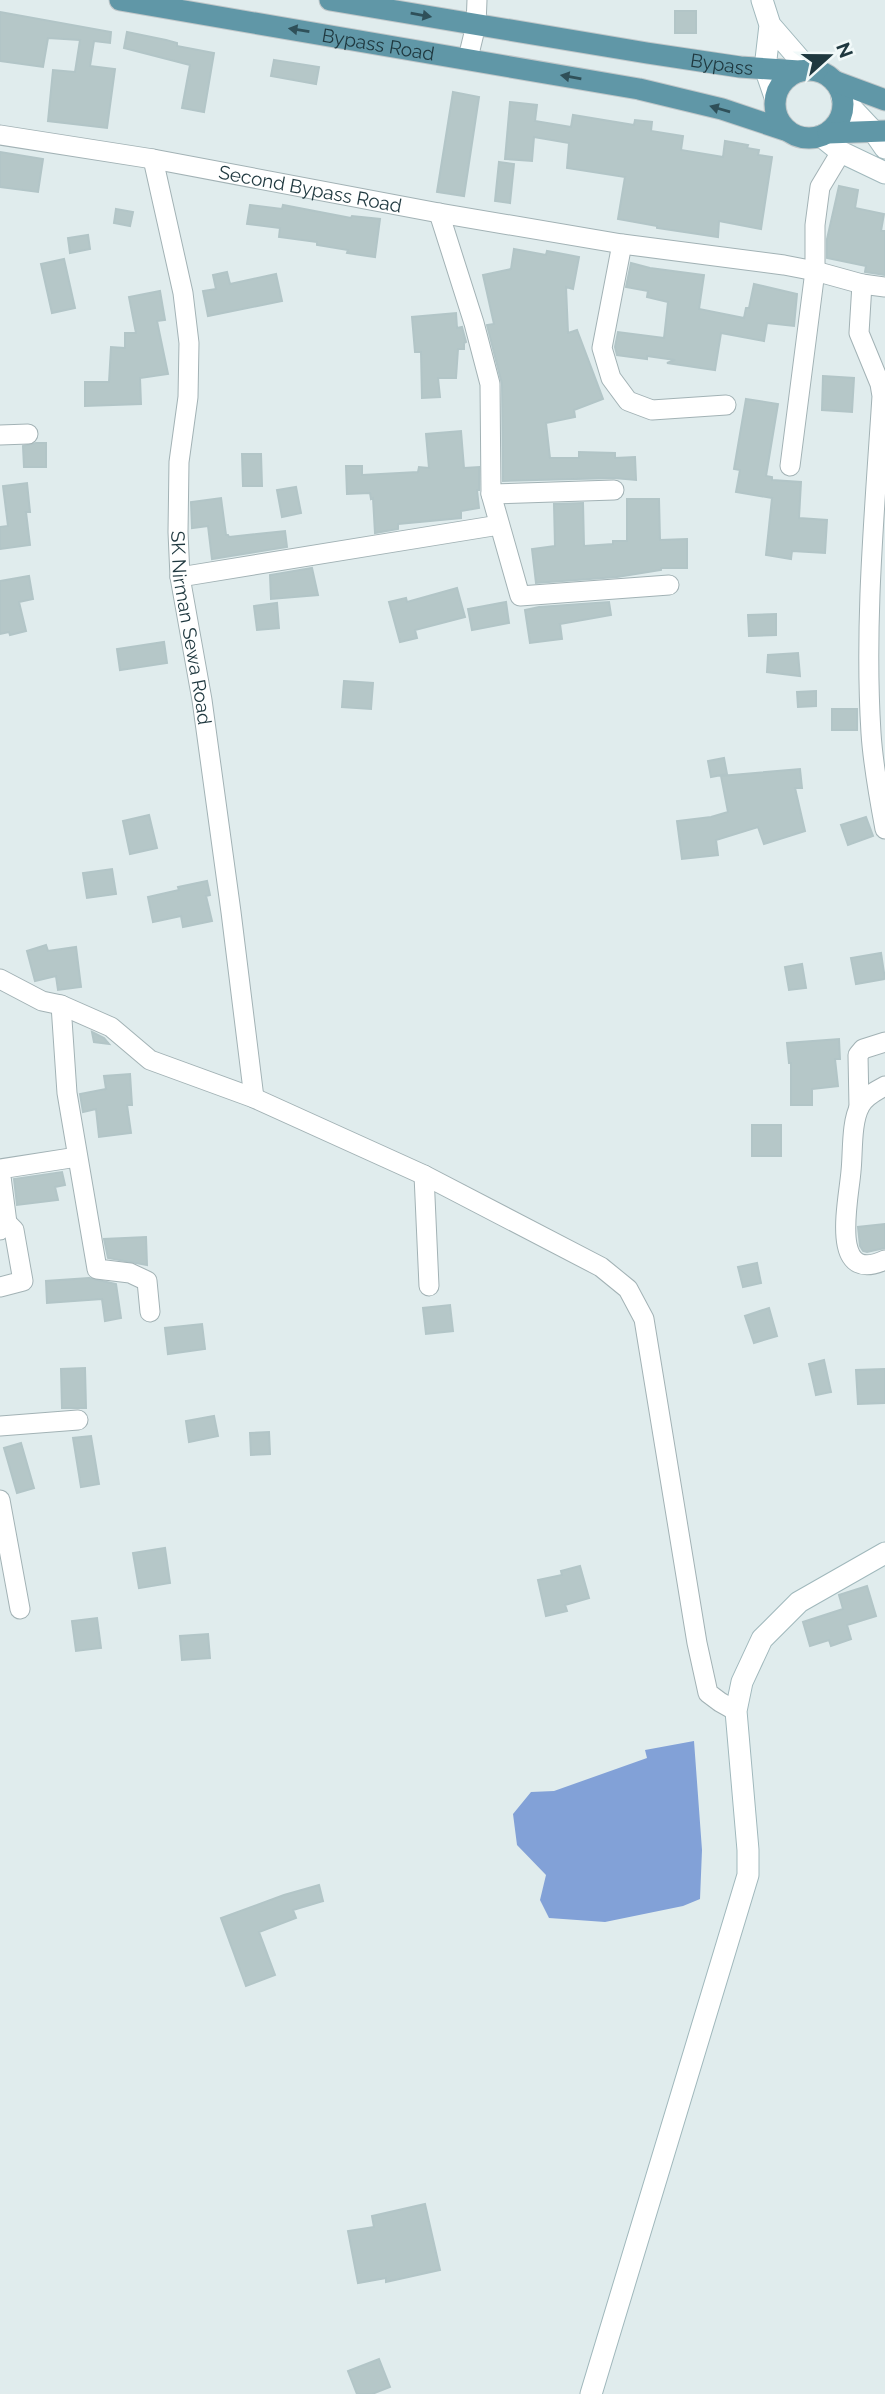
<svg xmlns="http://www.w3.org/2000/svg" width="885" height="2394" viewBox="0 0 885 2394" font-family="Raleway,sans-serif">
	<rect width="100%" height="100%" fill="#e0eced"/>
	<!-- water -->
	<path fill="#82a1d7" d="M694 1741 702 1850 700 1899 683 1906 605 1922 549 1918 540 1900 546 1875 517 1845 513 1814 531 1792 554 1791 647 1758 645 1750Z"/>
	<!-- building -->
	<path fill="#b5c7c8" stroke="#b2c5c7" stroke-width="2" d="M675 11H696V33H675Z
		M0 12 111 32 110 43 94 41 90 66 115 69 107 128 48 121 53 70 75 72 80 40 48 38 43 67 0 61Z
		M127 32 166 40 177 43V46L214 53 204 112 182 108 190 65 124 48Z
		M274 60 319 67 316 84 271 76Z
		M453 92 479 97 464 196 437 192Z
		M510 102 537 105 535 121 571 127 573 115 634 125 635 120 652 122 651 131 683 136 681 150 723 157 725 141 748 145 747 148 759 150 758 155 772 157 761 229 719 221 718 237 657 228V226L618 219 625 177 567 168 569 143 534 137 532 161 505 159Z
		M0 152 43 159 38 192 0 187Z
		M499 162 514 164 510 203 495 201Z
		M839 186 858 190 855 208 884 214 881 231H885V275L865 272 866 266 827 258V239Z
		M250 205 282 209 283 205 351 218 352 216 380 219 375 257 347 253 348 250 317 245V242L279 237 280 228 247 224Z
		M116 209 133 212 130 226 114 223Z
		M88 235 90 249 70 253 68 238Z
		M514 249 546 255 547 251 579 257 573 289 566 287 568 333 577 330 603 399 574 410 575 417 546 423 550 458H579V452L615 453V458L635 457 636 480 614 478 503 481 502 384 487 325 494 324 483 275 511 269Z
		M64 259 75 308 52 313 41 264Z
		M631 263 650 268 704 275 699 309 744 318 746 308H749L754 284 797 294 794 326 767 323 764 341 721 333 715 370 667 363 675 360 647 356V359L617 355 615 347 618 332 664 338 668 302 647 297 648 291 626 287Z
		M227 272 230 284 276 274 282 301 208 316 203 291 216 289 213 275Z
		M160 291 165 320 157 321 168 374 140 378 141 404 85 406V382H109L111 347 125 348V333H136L129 297Z
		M456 313 457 328 462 327 466 342 464 343V349H458L456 378H438L440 397 422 398 421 352H415L412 317Z
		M823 376 854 378 852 412 822 410Z
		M746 399 778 404 766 476 772 477V480L801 482 799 518 827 520 825 553 792 551 791 559 766 555 772 498 736 492 740 470 734 469Z
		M461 431 464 468 479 467V490H477L479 508 461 511V518L398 524V529L375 533 373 498 371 499 370 493 347 494 346 466H362V475L418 472 419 467 429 468 426 434Z
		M36 443H46V467H24L23 446Z
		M242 454H261L262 486H243Z
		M27 483 30 512H26L30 545 0 549V527L8 526 3 486Z
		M296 487 301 513 282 517 277 490Z
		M221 498 226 535H228L229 537 285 531 287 547 212 559 208 526 192 528 191 502Z
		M627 499H659L660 540 687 539V568H661V570L617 577 536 583 532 549 555 546 554 504 583 503 584 546 613 544V541H627Z
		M312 568 318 595 271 599 270 575Z
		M29 576 33 599 19 602 26 631 10 635 9 632 0 634V581Z
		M457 588 465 617 415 630 417 638 400 642 389 602 406 598 407 602Z
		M506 602 509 623 472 630 468 609Z
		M609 602 611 615 560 624 562 639 530 643 525 610 539 607Z
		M277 603 279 628 257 630 254 606Z
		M776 614V635L749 636 748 615Z
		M164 642 167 663 120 670 117 649Z
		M798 653 800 676 767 672 768 655Z
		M344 681 373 683 371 709 342 707Z
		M816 691V706L798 707 797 692Z
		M832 709H857V730H832Z
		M724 758 727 774 711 777 708 761Z
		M800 769 802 788H795L805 831 764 844 758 827 716 840 718 855 682 859 677 821 711 817 728 812 721 776Z
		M149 815 157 848 130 854 123 821Z
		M866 817 873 836 848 845 841 825Z
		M112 869 116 894 87 898 83 873Z
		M207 881 210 895 206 896 212 921 183 927 181 916 153 922 148 897 179 890 178 887Z
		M46 945 48 951 76 947 81 987 58 990 56 976 35 981 27 951Z
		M881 953 885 979 856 984 851 958Z
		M802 964 806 988 789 990 785 967Z
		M92 1032 104 1038 109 1044 94 1042Z
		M839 1039 840 1059H835L838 1086 812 1089V1105H791V1063H789L787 1043Z
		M130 1074 132 1105H127L131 1133 99 1137 96 1109 83 1112 80 1094 106 1089 104 1076Z
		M752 1125H781V1156H752Z
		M62 1172 65 1185 55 1187 58 1200 17 1205 14 1179Z
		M885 1224V1248L867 1252 863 1251 860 1246 858 1227Z
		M146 1237 147 1265 108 1258 104 1239Z
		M757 1263 761 1283 743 1287 738 1267Z
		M89 1278 116 1284 121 1318 105 1321 102 1299 47 1303 46 1281Z
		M450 1305 453 1331 426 1334 423 1308Z
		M769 1308 777 1336 754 1343 745 1316Z
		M202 1324 205 1349 168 1354 165 1328Z
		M824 1360 831 1392 816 1395 809 1364Z
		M85 1368 86 1408H62L61 1369Z
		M885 1369V1403L858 1404 856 1370Z
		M214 1416 218 1436 189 1442 186 1421Z
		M269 1432 270 1454 251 1455 250 1433Z
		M91 1436 99 1484 81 1487 73 1438Z
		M21 1443 34 1488 17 1493 4 1448Z
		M165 1548 170 1583 139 1588 133 1553Z
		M580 1566 589 1598 565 1605 567 1611 546 1616 538 1580 562 1575 561 1571Z
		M867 1586 876 1616 847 1625 851 1639 831 1646 829 1640 810 1646 803 1622 843 1609 839 1595Z
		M97 1618 101 1648 76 1651 72 1621Z
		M208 1634 210 1658 182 1660 180 1636Z
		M319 1885 323 1901 293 1910 296 1918 259 1932 275 1975 246 1986 221 1918 284 1895Z
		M425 2204 440 2270 386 2282V2278L358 2283 348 2231 374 2227 372 2216Z
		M379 2359 390 2387 372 2394H357L348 2371Z"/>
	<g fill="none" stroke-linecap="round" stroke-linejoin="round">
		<defs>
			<g id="street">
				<path d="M468 58 476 25 477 0"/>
				<path id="s1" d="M0 135 153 159 439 213 622 244 784 265 815 271 862 284 859 333 880 384 882 396C875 508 864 621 871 733 873 765 879 797 885 829"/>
				<path id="s2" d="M153 159 183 293 189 343 188 397 179 462 178 532 180 577 202 700 231 912 254 1098"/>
				<path d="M439 213 474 323 490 384 491 494 614 490"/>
				<path d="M622 244 602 348 611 378 628 401 652 410 726 405"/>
				<path d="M862 284 885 287"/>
				<path d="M0 435 28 434"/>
				<path d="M790 466 815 271V225L820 187 841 152"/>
				<path d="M491 494 520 596 669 585"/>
				<path d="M180 577 499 525"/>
				<path d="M0 979 42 1001 61 1005 111 1027 150 1060 254 1098 424 1175 601 1267 628 1289 644 1319 697 1643 708 1693 720 1702 736 1711"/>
				<path d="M61 1005 67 1093 97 1269 130 1273 147 1281 150 1312"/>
				<path d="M885 1086C876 1091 865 1096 860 1106 851 1122 853 1153 851 1171 849 1199 828 1286 885 1260"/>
				<path d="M859 1107 858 1055 863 1049 885 1042"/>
				<path d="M424 1175 429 1286"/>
				<path d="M0 1230 7 1223 0 1169 77 1157"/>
				<path d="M0 1287 23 1281 14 1230 7 1223"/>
				<path d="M0 1426 78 1420"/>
				<path d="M0 1500 20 1609"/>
			</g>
			<path id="secondary" d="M762 0 770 25 809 70
				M770 25 765 68 775 97
				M842 98 874 132 885 148
				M821 136 841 152 885 173
				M591 2394 748 1875V1850L736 1711 742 1682 762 1639 799 1602 885 1553"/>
			<g id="primary">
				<path id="s3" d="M120 0 639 89 722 109 785 130"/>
				<path id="s4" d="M330 0 647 53 740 67 799 71"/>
				<circle cx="809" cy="104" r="34"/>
				<path d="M834 81 885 100"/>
				<path d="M828 133 885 131"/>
			</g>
		</defs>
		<!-- street casing -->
		<use href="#street" stroke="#a2b2b5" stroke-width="21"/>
		<!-- secondary casing -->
		<use href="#secondary" stroke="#a0b8bc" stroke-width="23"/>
		<!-- primary casing -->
		<use href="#primary" stroke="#c0c7c9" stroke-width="23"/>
		<!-- street -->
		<use href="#street" stroke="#fff" stroke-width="19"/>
		<!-- secondary -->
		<use href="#secondary" stroke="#fff" stroke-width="21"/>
		<!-- primary -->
		<use href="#primary" stroke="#6097a7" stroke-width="21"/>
	</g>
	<!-- one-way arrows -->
	<defs><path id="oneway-solid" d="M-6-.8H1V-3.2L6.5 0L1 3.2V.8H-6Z" transform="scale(1.75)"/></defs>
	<g fill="#2f5059">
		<use href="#oneway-solid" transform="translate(421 15) rotate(10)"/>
		<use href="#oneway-solid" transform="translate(299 30) rotate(-171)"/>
		<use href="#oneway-solid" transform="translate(571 77) rotate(-170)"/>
		<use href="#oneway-solid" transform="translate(720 109) rotate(-164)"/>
	</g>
	<g text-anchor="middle" stroke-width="5" stroke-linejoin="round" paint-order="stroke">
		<!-- street labels -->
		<g font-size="19" fill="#1f383f" stroke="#f1f9f9">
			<text dy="7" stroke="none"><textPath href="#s3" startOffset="262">Bypass Road</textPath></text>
			<text dy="7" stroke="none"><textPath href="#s4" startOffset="397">Bypass</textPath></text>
			<text dy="7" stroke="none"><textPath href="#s1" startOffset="315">Second Bypass Road</textPath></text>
			<text dy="7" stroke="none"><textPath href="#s2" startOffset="474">SK Nirman Sewa Road</textPath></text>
		</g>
	</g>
	<!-- north arrow -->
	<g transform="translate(829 56) rotate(69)" stroke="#f1f9f9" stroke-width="5" paint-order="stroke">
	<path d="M0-5L12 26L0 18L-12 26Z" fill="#1f383f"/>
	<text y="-10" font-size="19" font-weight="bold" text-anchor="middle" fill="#1f383f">N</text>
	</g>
</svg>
